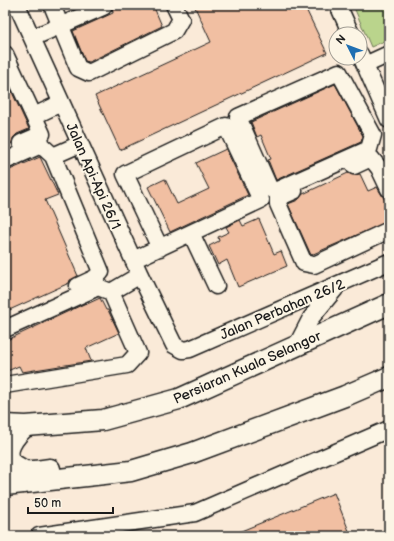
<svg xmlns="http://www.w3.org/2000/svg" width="394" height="541" viewBox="0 0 394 541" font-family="'Balsamiq Sans',sans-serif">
	<rect width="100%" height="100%" fill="#faead8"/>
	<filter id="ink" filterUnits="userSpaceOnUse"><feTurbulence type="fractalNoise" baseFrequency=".025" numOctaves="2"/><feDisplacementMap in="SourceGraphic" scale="8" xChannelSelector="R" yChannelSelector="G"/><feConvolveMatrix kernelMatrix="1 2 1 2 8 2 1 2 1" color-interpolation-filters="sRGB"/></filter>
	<g filter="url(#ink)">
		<!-- green -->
		<path fill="#bad48c" stroke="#6b7854" d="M353 5H389V39L371 47Z"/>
		<!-- building -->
		<path fill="#f1bfa2" stroke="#1c1c1c" d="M112 5H153L162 26 89 62 85 61 73 31 113 13Z
			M194 5H304L327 53 120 150 95 96 211 42Z
			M5 77 29 129 17 134 13 138 12 143 5 146Z
			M335 84 363 136 361 142 276 180 268 160 271 159 261 135 257 137 251 122Z
			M226 149 248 195 170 232 148 187 165 179 177 204 209 189 196 163Z
			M40 157 58 195 45 200 78 276 70 280 69 283 5 312V172Z
			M348 173 354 175 360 174 368 191 377 187 389 207V221L311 255 288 204 298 200 303 194Z
			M259 219 274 254 281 251 287 266 238 287 227 260 218 265 209 246 219 241 218 237 229 232 226 227 240 220 243 226Z
			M100 298 106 310H108L119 333 86 348 91 361 22 372 19 366 5 372V341L86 303 87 304Z
			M334 493 351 536H229Z"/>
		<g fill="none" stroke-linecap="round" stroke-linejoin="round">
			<defs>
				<path id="minor" d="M17 5 140 275 174 345 183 350 190 349 389 262
					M52 5 78 68 89 73 174 31 181 19 174 5
					M338 5 351 34
					M32 38 103 7
					M5 54 42 134 21 143
					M360 54 389 120
					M365 65 389 54
					M339 72 373 135 369 149 275 191 269 187 238 117Z
					M34 116 61 103
					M53 156 80 144
					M5 161 41 145 53 156 101 272 95 278 78 286
					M354 166 371 158 379 168 389 189
					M294 191 278 198V204L304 263 314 265 389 230
					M191 233 216 286
					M133 260 261 200 226 126 125 174 160 248
					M111 292 140 275
					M5 329 98 287 111 292 138 353 127 365 5 385
					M297 345 311 318 335 289
					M39 536 195 513 389 429"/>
				<path id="major" d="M5 425 26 426 103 420 179 399 389 304
					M26 426C15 435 0 453 14 465 17 466 22 470 25 471 32 472 43 470 50 469
					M5 485 131 471 192 453 345 396 389 377"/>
			</defs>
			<!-- minor casing -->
			<use href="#minor" stroke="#1c1c1c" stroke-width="19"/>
			<!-- major casing -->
			<use href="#major" stroke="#1c1c1c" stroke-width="23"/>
			<!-- minor -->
			<use href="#minor" stroke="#fcf5e5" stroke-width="16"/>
			<!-- major -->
			<use href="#major" stroke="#fcf5e5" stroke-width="20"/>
		</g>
	</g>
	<g text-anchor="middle" stroke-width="4" stroke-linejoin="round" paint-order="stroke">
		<!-- street labels -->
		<g font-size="14" fill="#1c1c1c" stroke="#fcf5e5">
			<text transform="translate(94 176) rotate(66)" y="5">Jalan Api-Api 26/1</text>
			<text transform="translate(282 309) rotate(-23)" y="5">Jalan Perbahan 26/2</text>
			<text transform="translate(247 367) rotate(-24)" y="5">Persiaran Kuala Selangor</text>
		</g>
	</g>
	<!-- margin -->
	<rect width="394" height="541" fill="none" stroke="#fcf5e5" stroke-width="20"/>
	<rect x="10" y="10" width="374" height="521" fill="none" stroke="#1c1c1c" stroke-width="1.5" filter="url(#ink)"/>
	<!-- north arrow -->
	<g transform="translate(348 46) rotate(312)"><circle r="19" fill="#fcf5e5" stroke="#a29e95"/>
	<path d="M0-3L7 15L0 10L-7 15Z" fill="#1f6fb2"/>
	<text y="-6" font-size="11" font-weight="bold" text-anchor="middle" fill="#1c1c1c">N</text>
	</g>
	<!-- scale -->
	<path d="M28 507v6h85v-6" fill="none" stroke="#1c1c1c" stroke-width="2"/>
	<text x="34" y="507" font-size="12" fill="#1c1c1c" stroke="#fcf5e5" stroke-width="3" paint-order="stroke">50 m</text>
</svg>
